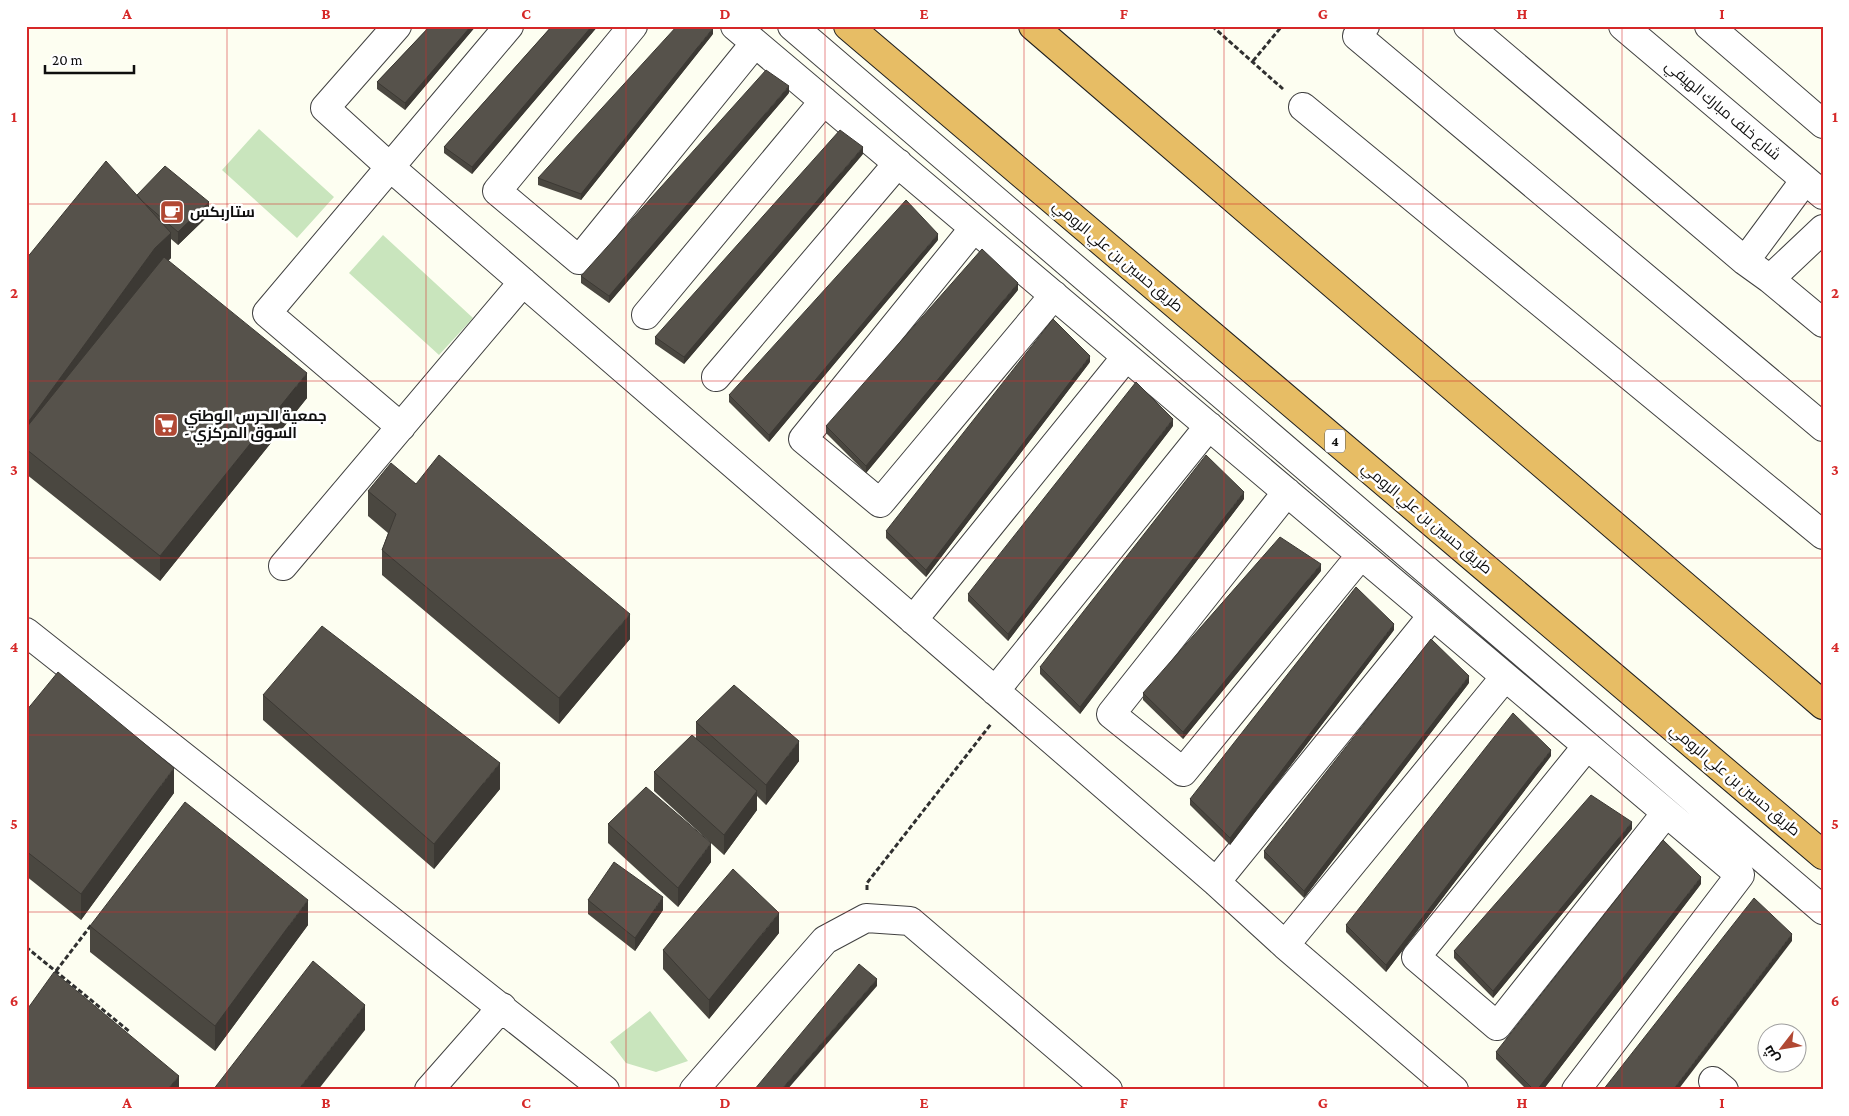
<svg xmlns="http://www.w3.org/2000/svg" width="1849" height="1116" viewBox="0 0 1849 1116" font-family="'Crimson Pro',Cairo,serif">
	<rect width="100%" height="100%" fill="#fdfef1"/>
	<!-- green -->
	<path fill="#c9e5bd" d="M259 129 334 197 297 238 222 170Z
		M383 235 473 318 439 355 349 273Z
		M650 1011 688 1061 656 1072 626 1063 610 1042Z"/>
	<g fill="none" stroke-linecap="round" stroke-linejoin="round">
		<defs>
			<path id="minor" d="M397 26 325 108 390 167 1216 882 1285 945 1454 1090
				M633 26 497 191 579 260 755 43
				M735 26 1740 875 1576 1090
				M792 26 1823 910
				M1365 26 1357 36 1823 427
				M1468 26 1745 261 1770 279 1823 323
				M1623 26 1823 195
				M1709 26 1823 124
				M1303 107 1823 535
				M974 228 803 439 880 503 1054 295
				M1745 261 1805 180
				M1770 279 1823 229
				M646 315 824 101
				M716 377 898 163
				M401 427 267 313 509 26
				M1287 492 1111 714 1183 772 1361 555
				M283 566 523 282
				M913 620 1126 357
				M26 632 605 1090
				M995 691 1209 426
				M1587 746 1416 957 1497 1026 1666 813
				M1216 882 1432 616
				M1285 945 1505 677
				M1713 1081 1724 1090
				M429 1090 502 1007
				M694 1090 825 940 866 918 910 921 1108 1090"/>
			<path id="highway" d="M848 26 1823 855
				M1033 26 1823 705"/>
		</defs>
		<!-- minor casing -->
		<use href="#minor" stroke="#414141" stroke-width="30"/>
		<!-- highway casing -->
		<use href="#highway" stroke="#1f1f1f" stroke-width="30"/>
		<!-- path -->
		<path stroke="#303030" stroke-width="3" stroke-dasharray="5 2.5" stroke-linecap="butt" d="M1212 26 1283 89
			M1253 61 1282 26
			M867 890V883L991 724
			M26 947 130 1032
			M56 971 92 924"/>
		<!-- minor -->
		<use href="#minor" stroke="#fff" stroke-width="28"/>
		<!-- highway -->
		<use href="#highway" stroke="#e7bd65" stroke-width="28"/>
	</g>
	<!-- wall -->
	<path fill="#4a4740" d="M430 26H476L405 110 377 89V82Z
		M552 26H598L472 174 444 153V147Z
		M713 34 581 200 538 185V178Z
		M789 93 609 303 581 283V276Z
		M863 154 684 364 655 344V337Z
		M137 195 209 215 178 245 171 239V258L168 261 307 398 160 581 26 474V259Z
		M938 240 769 442 729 402V395Z
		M1018 290 866 473 826 433V426Z
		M1090 362 926 577 886 538V531Z
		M1173 426 1008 641 968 601V594Z
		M416 484 630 639 559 724 382 575V550L388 533 368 516V491Z
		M1244 499 1080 714 1040 674V667Z
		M1321 571 1183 739 1143 700V693Z
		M1394 630 1230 845 1190 805V799Z
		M1469 683 1304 898 1264 858V851Z
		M263 695 500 789 434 869 263 720Z
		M26 711 174 793 81 920 26 876Z
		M696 722 799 761 766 805 757 796V810L724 855 654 791V772L696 738Z
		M1551 756 1386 972 1346 932V925Z
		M608 824 711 862 678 907 608 843Z
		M1632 829 1493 998 1454 958V951Z
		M1701 884 1543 1090H1527L1496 1059V1052Z
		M588 900 663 910 635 951 588 914Z
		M308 925 215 1051 90 952V926Z
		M779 933 709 1019 663 969V950Z"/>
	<!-- shaded-wall -->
	<path fill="#3c3934" d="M471 26H476L405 110V103Z
		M592 26H598L472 174V167Z
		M713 28V34L581 200V194Z
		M789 86V93L609 303V296Z
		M863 147V154L684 364V357Z
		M209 202V215L178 245V232Z
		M171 233V258L155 273 26 449V425L155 248Z
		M938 234V240L769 442V435Z
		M1018 283V290L866 473V466Z
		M1090 356V362L926 577V570Z
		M307 373V398L160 581V556Z
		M1173 419V426L1008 641V634Z
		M1244 492V499L1080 714V707Z
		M1321 564V571L1183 739V732Z
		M630 614V639L559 724V698Z
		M1394 624V630L1230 845V838Z
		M1469 676V683L1304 898V891Z
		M799 741V761L766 805V785Z
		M1551 750V756L1386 972V965Z
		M500 763V789L434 869V844Z
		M174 768V793L81 920V894Z
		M757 791V810L724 855V835Z
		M1632 822V829L1493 998V991Z
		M711 843V862L678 907V888Z
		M1701 877V884L1543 1090H1537Z
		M663 897V910L635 951V938Z
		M308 900V925L215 1051V1026Z
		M779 913V933L709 1019V1000Z
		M1792 934V941L1678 1090H1673Z
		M877 979V986L787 1090H781Z
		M365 1005V1030L318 1090H298Z
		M179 1076V1090H167Z"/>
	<!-- building -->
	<path fill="#56524b" stroke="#3c3934" d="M430 26H471L405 103 377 82Z
		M552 26H592L472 167 444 147Z
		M677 26H711L713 28 581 194 538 178Z
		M766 70 789 86 609 296 581 276Z
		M840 130 863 147 684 357 655 337Z
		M106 161 171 233 155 248 26 425V259Z
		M165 166 209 202 178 232 142 201 137 195Z
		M906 200 938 234 769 435 729 395Z
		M982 249 1018 283 866 466 826 426Z
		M164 257 307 373 160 556 26 449V428Z
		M1053 319 1090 356 926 570 886 531Z
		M1136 382 1173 419 1008 634 968 594Z
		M439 455 630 614 559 698 382 550 396 514 368 491 391 463 416 484Z
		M1206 455 1244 492 1080 707 1040 667Z
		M1280 537 1321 564 1183 732 1143 693Z
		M1356 587 1394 624 1230 838 1190 799Z
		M322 626 500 763 434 844 263 695Z
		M1431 639 1469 676 1304 891 1264 851Z
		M58 672 174 768 81 894 26 851V711Z
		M734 685 799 741 766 785 696 722Z
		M1513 713 1551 750 1386 965 1346 925Z
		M692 735 757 791 724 835 654 772Z
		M646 787 711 843 678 888 608 824Z
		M1591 795 1632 822 1493 991 1454 951Z
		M185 802 308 900 215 1026 90 926Z
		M1663 840 1701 877 1537 1090H1534L1496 1052Z
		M614 862 663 897 635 938 588 900Z
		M733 869 779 913 709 1000 663 950Z
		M1754 898 1792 934 1673 1090H1603Z
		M313 961 365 1005 298 1090H213Z
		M859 964 877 979 781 1090H754Z
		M54 972 179 1076 167 1090H26V1011Z"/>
	<!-- grid -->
	<path fill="none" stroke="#d62828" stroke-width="1" stroke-opacity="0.55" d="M227 26V1090M426 26V1090M626 26V1090M825 26V1090M1024 26V1090M1224 26V1090M1423 26V1090M1622 26V1090M26 204H1823M26 381H1823M26 558H1823M26 735H1823M26 912H1823"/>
	<!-- icons -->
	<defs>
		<symbol id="cafe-square" viewBox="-11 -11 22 22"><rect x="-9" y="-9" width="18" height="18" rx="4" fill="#b14833" stroke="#fff"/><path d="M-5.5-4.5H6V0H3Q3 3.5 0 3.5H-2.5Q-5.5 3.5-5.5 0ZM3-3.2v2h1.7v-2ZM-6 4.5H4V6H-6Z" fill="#fff"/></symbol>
		<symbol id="supermarket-square" viewBox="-11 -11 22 22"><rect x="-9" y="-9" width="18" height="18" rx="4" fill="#b14833" stroke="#fff"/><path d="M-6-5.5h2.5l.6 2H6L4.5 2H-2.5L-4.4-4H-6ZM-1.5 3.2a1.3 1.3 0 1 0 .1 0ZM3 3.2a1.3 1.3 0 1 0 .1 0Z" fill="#fff"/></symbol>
	</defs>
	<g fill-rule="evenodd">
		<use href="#cafe-square" x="158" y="198" width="28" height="28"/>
		<use href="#supermarket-square" x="152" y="411" width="28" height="28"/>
	</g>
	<g text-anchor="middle" stroke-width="5" stroke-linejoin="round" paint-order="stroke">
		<!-- shield labels -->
		<rect fill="#fff" stroke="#565656" stroke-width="1" x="1325" y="429.5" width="20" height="23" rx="4"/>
		<g font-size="14" font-weight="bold" fill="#0e0e0e">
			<text x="1335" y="446">4</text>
		</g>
		<!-- street labels -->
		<g font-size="15" fill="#0e0e0e" stroke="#fff">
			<text transform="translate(1723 110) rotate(40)" y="5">شارع خلف مبارك الهيفي</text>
			<text transform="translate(1118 256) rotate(40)" y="5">طريق حسين بن علي الرومي</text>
			<text transform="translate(1427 518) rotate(40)" y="5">طريق حسين بن علي الرومي</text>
			<text transform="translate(1735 780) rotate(40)" y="5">طريق حسين بن علي الرومي</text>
		</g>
		<!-- poi labels -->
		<g font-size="15" font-weight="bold" fill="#0e0e0e" stroke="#fff" text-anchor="start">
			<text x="190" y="217">ستاربكس</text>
			<text x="184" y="421">جمعية الحرس الوطني<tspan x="184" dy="17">- السوق المركزي</tspan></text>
		</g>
	</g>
	<!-- border -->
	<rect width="1849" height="1116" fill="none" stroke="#ffffff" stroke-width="55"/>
	<!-- north arrow -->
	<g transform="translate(1782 1048) rotate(239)"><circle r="24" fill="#ffffff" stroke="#9f9f9f"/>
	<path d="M0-4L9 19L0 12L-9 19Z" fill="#b14833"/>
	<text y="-8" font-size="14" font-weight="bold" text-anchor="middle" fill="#0e0e0e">ش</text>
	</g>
	<!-- scale -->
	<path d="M45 65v8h89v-8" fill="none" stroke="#0e0e0e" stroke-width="2.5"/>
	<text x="52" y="65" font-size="15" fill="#0e0e0e" stroke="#ffffff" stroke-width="4" paint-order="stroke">20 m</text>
	<rect x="28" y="28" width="1794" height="1060" fill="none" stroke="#d62828" stroke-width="2"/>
	<g font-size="16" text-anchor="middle" font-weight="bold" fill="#d62828">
		<text x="127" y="19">A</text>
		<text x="326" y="19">B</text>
		<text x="526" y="19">C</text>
		<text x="725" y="19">D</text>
		<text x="924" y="19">E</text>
		<text x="1124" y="19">F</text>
		<text x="1323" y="19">G</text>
		<text x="1522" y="19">H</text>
		<text x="1722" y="19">I</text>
		<text x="14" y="122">1</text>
		<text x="1835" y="122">1</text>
		<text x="14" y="298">2</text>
		<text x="1835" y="298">2</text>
		<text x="14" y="475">3</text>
		<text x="1835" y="475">3</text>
		<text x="14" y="652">4</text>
		<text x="1835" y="652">4</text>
		<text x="14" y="829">5</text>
		<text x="1835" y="829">5</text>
		<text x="14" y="1006">6</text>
		<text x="1835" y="1006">6</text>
		<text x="127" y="1108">A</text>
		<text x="326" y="1108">B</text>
		<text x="526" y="1108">C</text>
		<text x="725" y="1108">D</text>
		<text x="924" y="1108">E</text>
		<text x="1124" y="1108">F</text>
		<text x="1323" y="1108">G</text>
		<text x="1522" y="1108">H</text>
		<text x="1722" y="1108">I</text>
	</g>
</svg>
